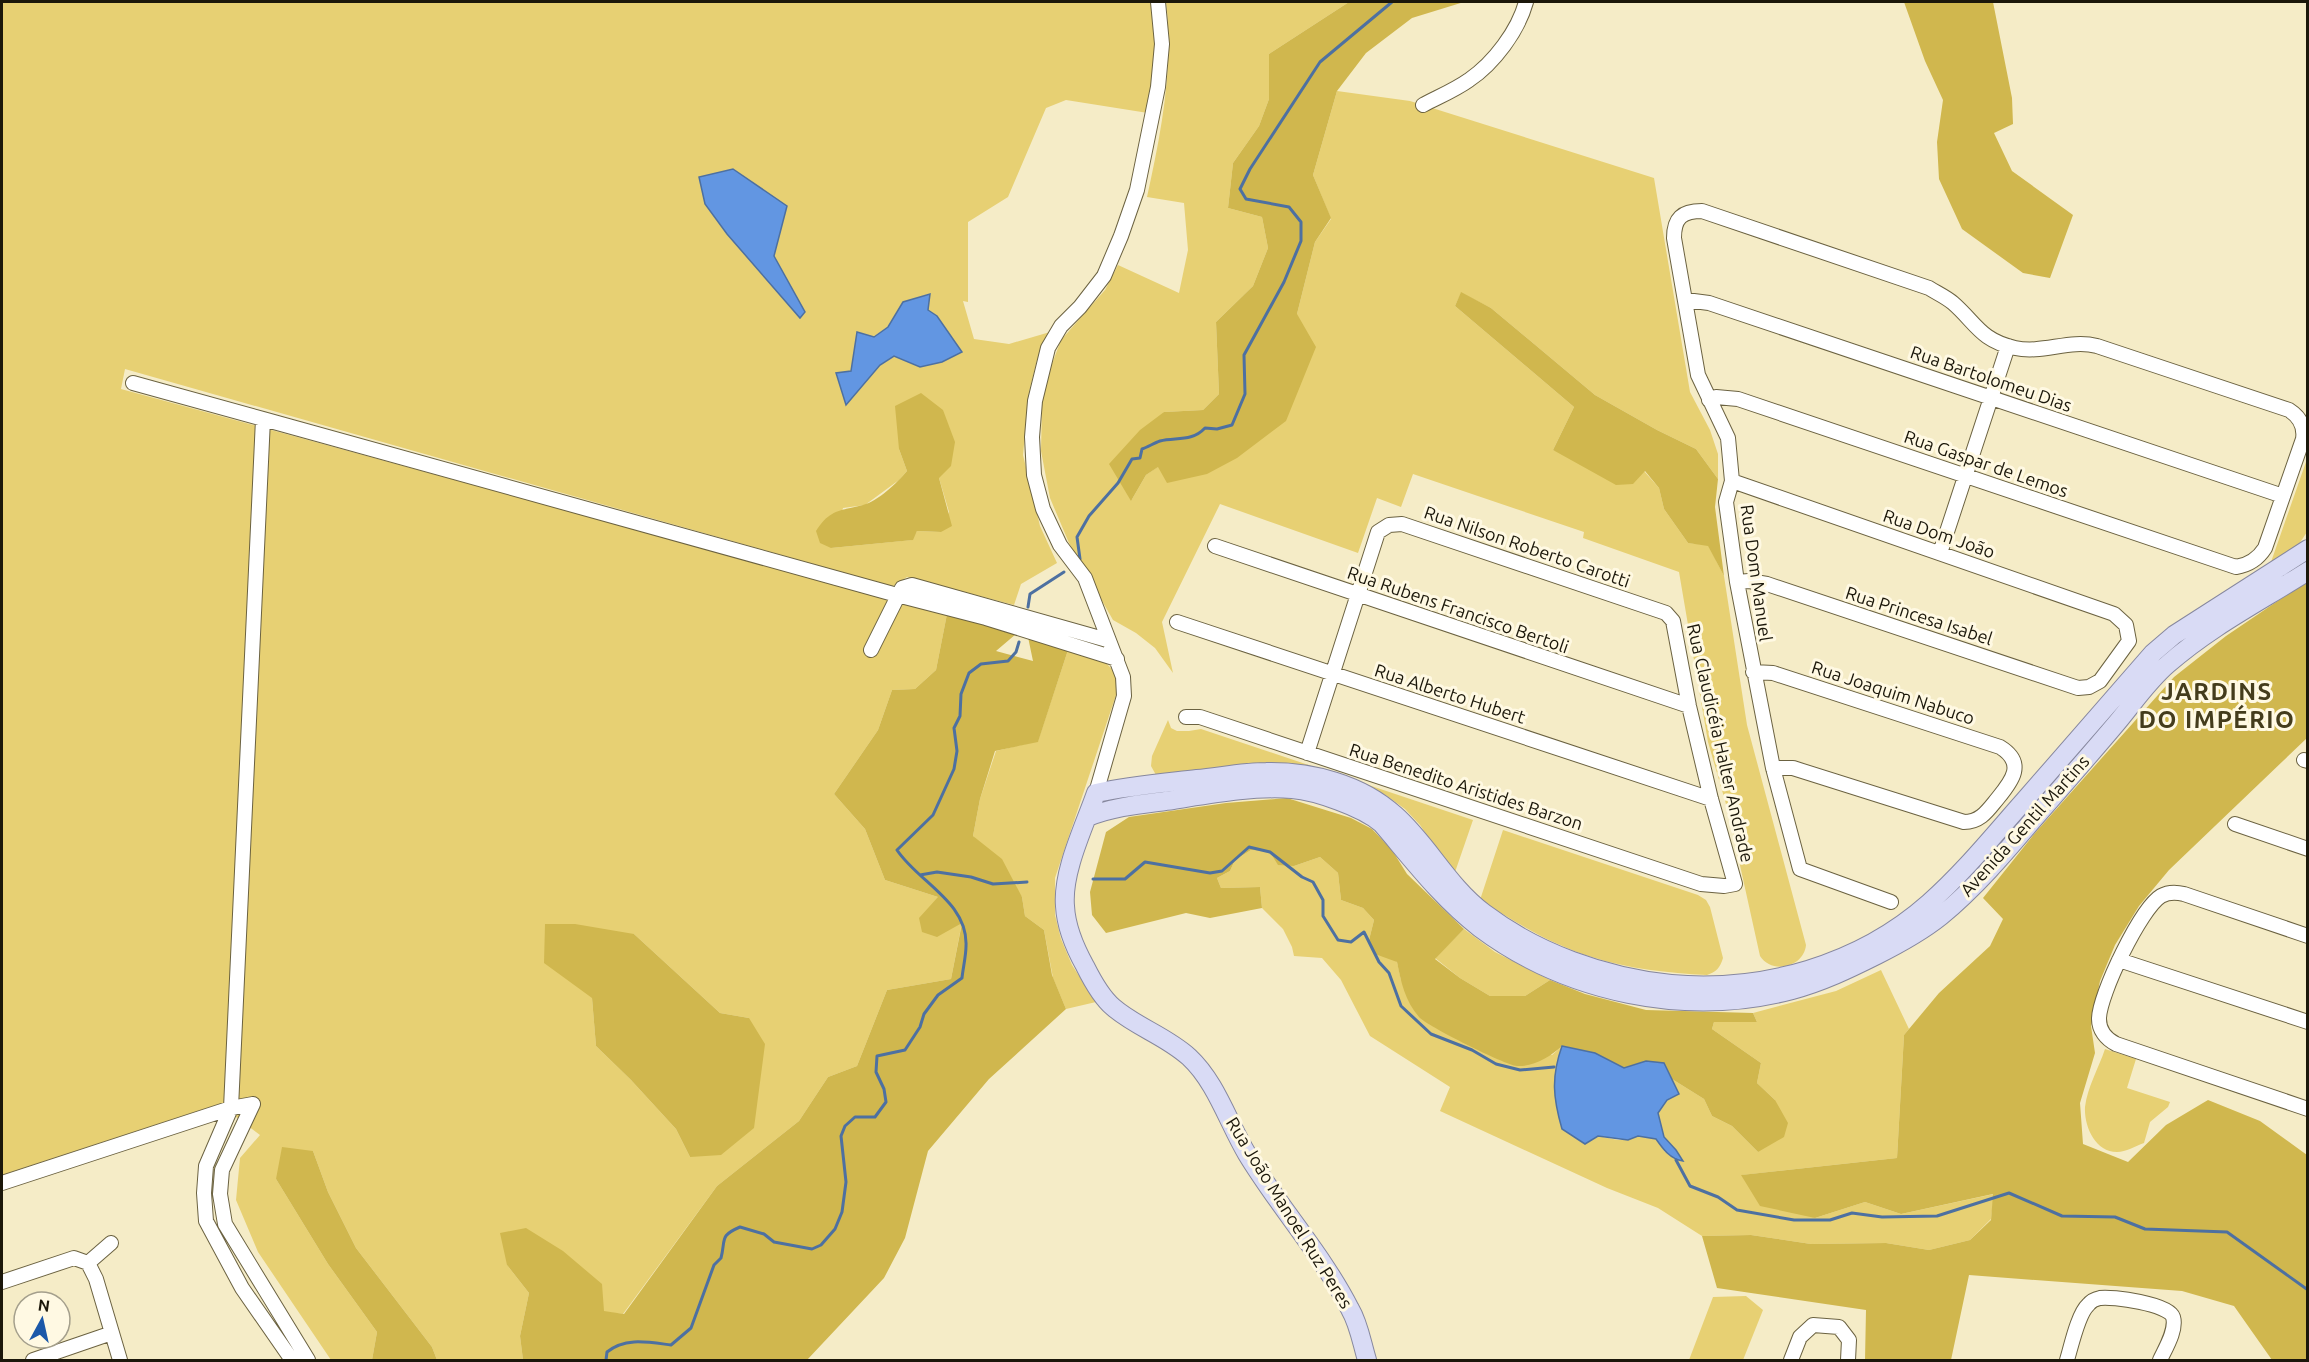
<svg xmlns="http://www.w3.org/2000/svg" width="2309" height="1362" viewBox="0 0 2309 1362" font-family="Ubuntu,sans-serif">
	<rect width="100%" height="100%" fill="#f5ecc7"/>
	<!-- green -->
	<path fill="#e7d073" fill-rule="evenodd" d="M2 2H1153L1157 30 1148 113 1066 100 1046 108 1008 197 968 222V302L963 301 974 339 1009 344 1050 332 1037 360 1029 392 1023 455 1040 526 1057 563 1021 584 1014 605 907 577 893 586 880 583 125 369 121 389 947 614 936 670 915 689 892 690 878 730 834 794 865 829 885 880 938 897 962 922 951 979 887 990 857 1066 828 1077 799 1121 717 1186 623 1314 604 1312 507 1265 529 1293 520 1336 523 1360H437L432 1347 356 1248 328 1192 313 1151 276 1179 328 1264 377 1332 372 1360H331L258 1252 236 1200 240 1158 260 1135 219 1104 2 1175ZM705 204 787 206 774 256 736 243 727 234ZM929 294 927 310 937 316 962 352 942 362 920 367 894 356 880 365 846 404 836 374 851 371 873 337 888 327 903 302ZM899 449 939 478 949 512 941 532 917 531 912 540 831 548 843 508 865 505 899 480 907 471ZM634 934 720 1013 749 1018 690 1157 676 1129 631 1080 596 1046 592 998Z
		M1166 2H1349L1269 54V99L1259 126 1233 163 1228 208 1262 217 1268 248 1253 286 1216 322 1219 394 1203 410 1164 412 1131 501 1146 475 1159 466 1297 314 1315 242 1331 219 1313 175 1337 91 1410 101 1654 178 1690 392 1710 430 1718 454V479L1696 449 1657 430 1595 395 1491 308 1461 293 1455 306 1574 407 1553 450 1644 471 1659 488 1664 509 1688 543 1708 545 1724 576 1747 725 1806 945C1804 967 1772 975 1760 956L1728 811 1708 742 1679 572 1583 538 1584 532 1413 474 1401 507 1377 498 1358 553 1220 504 1162 622 1173 673 1155 648 1136 633 1113 620 1069 543 1050 498 1041 451 1042 403 1050 369 1061 340 1105 290 1118 265 1179 293 1188 250 1184 203 1147 197C1161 134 1174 67 1166 2Z
		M2307 459V532L2299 544 2271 562Z
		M1068 650C1094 658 1116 658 1118 689L1055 878V915L1061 939 1072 965 1096 1002 1066 1009 1053 978 1044 930 1025 916 1022 897 973 836 980 799 996 751 1038 741Z
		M1168 720 1171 728 1177 731H1189L1201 729 1473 820 1454 875 1420 825 1405 809 1387 796 1338 773 1285 763 1156 775 1151 766 1152 756Z
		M1503 830 1698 895 1706 900 1710 907 1723 958C1720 968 1716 972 1707 975 1668 973 1629 969 1592 957 1552 945 1515 922 1480 900Z
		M1251 850 1270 852 1294 866 1320 857 1338 873 1341 900 1363 908 1374 920 1369 940 1397 962 1401 980 1552 1055 1562 1046C1551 1077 1553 1097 1562 1129L1618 1140H1628L1638 1136 1656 1139 1665 1152 1676 1150 1664 1137 1658 1113 1667 1100 1679 1094 1672 1079 1704 1099 1712 1116 1732 1126 1758 1152 1775 1100 1757 1083 1761 1063 1712 1029 1714 1022H1757L1753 1013 1836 991 1881 970 1909 1029 1904 1035 1897 1158 1742 1175 1815 1218 1865 1202 1901 1214 1994 1194 1991 1219 1970 1240 1929 1250 1886 1243 1811 1244 1751 1235 1702 1236 1658 1208 1607 1188 1440 1111 1450 1087 1370 1036 1341 980 1322 958 1294 956 1292 947 1283 929 1262 908 1260 887 1221 888 1217 878 1230 871 1235 860Z
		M1464 929 1495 952 1550 980 1525 996H1490L1460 978 1435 958Z
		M2105 1049 2136 1059 2127 1088 2170 1102 2168 1107 2150 1122 2144 1143C2135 1146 2126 1152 2117 1152 2095 1152 2084 1126 2085 1107 2087 1088 2099 1067 2105 1049Z
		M1746 1296 1763 1310 1743 1360H1689L1713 1297Z"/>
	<!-- forest -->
	<path fill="#d0b74e" d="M1349 2H1464L1412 18 1366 53 1337 91 1313 175 1331 218 1315 242 1297 314 1316 347 1286 421 1237 458 1207 474 1167 483 1158 467 1146 475 1131 501 1109 464 1140 430 1164 412 1203 410 1219 394 1216 322 1253 286 1268 248 1262 217 1228 208 1233 163 1259 126 1269 99V54Z
		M1904 2H1993L2012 98 2013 124 1994 133 2012 171 2073 215 2050 278 2023 273 1962 229 1939 179 1937 142 1943 100 1925 61Z
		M1461 292 1491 308 1595 395 1657 430 1696 449 1718 479 1715 507 1724 576 1708 546 1688 543 1664 509 1659 488 1645 471 1633 484 1616 485 1553 450 1574 407 1455 306Z
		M921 393 943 410 955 442 951 466 939 478 952 526 941 532 917 531 913 540 831 548 820 543 816 531C830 509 840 511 863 505 878 501 897 483 907 471L899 449 895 406Z
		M2307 581V738L2169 870 2139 906 2115 945 2100 981 2091 1026 2095 1053 2080 1103 2083 1144 2128 1162 2166 1125 2208 1100 2260 1121 2307 1155V1360H2272L2234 1306 2182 1291 1969 1275 1951 1360H1865L1866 1310 1717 1288 1702 1236 1751 1235 1811 1244 1886 1243 1929 1250 1970 1240 1991 1220 1993 1194 1901 1214 1865 1202 1815 1218 1760 1206 1741 1175 1897 1158 1904 1035 1939 993 1990 946 2003 919 1983 898 2035 833 2174 677 2226 636Z
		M947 614 1016 634 996 651 1033 661 1028 637 1068 650 1038 742 995 751 980 799 973 836 1002 859 1022 897 1025 916 1044 930 1052 975 1066 1009 989 1079 928 1151 905 1238 884 1278 807 1360H523L520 1336 529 1293 507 1265 500 1233 526 1228 563 1251 602 1284 604 1311 624 1314 717 1186 799 1121 828 1077 857 1066 887 990 951 979 962 923 937 937 922 932 919 918 938 897 885 880 865 829 834 794 878 730 892 690 915 689 936 670Z
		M1287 798 1351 818 1372 829 1392 850 1407 874 1464 929 1435 959 1460 978 1490 996H1525L1550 980 1585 994 1646 1010 1753 1013 1757 1022H1714L1712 1029 1761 1063 1757 1083 1775 1100 1788 1123 1784 1137 1758 1152 1732 1126 1712 1116 1704 1099 1672 1079 1664 1063 1646 1061 1624 1068 1595 1053 1562 1046C1550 1057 1533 1067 1517 1066 1505 1065 1427 1026 1419 1017 1405 1001 1401 982 1397 962L1375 954 1369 940 1374 920 1363 908 1341 900 1338 873 1320 857 1294 866 1278 865 1270 852 1251 850 1235 860 1230 871 1217 878 1221 888 1260 887 1262 908 1210 918 1186 913 1106 933 1092 915 1090 892 1106 832 1129 817 1226 803Z
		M545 924H575L634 934 720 1013 749 1018 765 1044 754 1128 721 1155 690 1157 676 1129 631 1080 596 1046 592 998 544 963Z
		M282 1147 313 1151 328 1192 356 1248 432 1347 437 1360H372L377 1332 328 1264 276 1179Z"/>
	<!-- water -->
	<path fill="#6296e2" stroke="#4d70a1" stroke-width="1.5" d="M733 169 787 206 774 256 805 312 800 318 727 234 705 204 699 177Z
		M930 294 928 310 937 316 962 352 942 362 920 367 894 356 880 365 846 405 836 373 851 371 857 332 874 337 888 327 903 302Z
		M1562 1046 1595 1053 1624 1068 1646 1061 1664 1063 1679 1094 1667 1100 1658 1113 1664 1137 1676 1150 1683 1161C1670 1159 1663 1149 1656 1139L1638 1136 1628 1140 1598 1136 1585 1144 1562 1129C1553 1098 1551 1077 1562 1046Z"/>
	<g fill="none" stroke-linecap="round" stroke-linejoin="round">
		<!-- stream -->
		<path stroke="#4d70a1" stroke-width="3" d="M1080 559 1077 537 1089 516 1118 483 1132 459 1140 458 1142 449C1148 447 1154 443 1160 441 1176 437 1192 442 1205 428L1217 429 1232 425 1245 394 1244 355 1284 282 1301 241V222L1289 207 1246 199 1240 189 1250 169 1320 62 1392 2
			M1028 607 1030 594 1064 572
			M920 875 937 872 971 877 993 884 1027 882
			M1093 879H1125L1145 862 1210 873 1222 871 1249 847 1270 852 1302 877 1313 882 1323 900V916L1338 940 1351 942 1364 932 1379 962 1389 973 1401 1006 1431 1034 1472 1050 1496 1064 1520 1070 1554 1067
			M1676 1160 1690 1186 1718 1197 1737 1210 1794 1220H1830L1852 1213 1882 1217 1937 1216 2009 1193 2062 1216 2115 1217 2145 1229 2227 1232 2308 1290
			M606 1360 607 1352C625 1337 648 1342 671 1345L691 1328 714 1265 721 1258C726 1239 719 1236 740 1227L764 1234 774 1242 812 1249 821 1245 835 1229 842 1212 846 1182 841 1136 845 1126 855 1117H875L886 1102 884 1089 876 1072 877 1056 905 1050 920 1027 924 1014 938 995 962 978C963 968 966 956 966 946 968 902 918 882 897 850L933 815 954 769 957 751 954 728 960 716 961 694 969 673 981 664 1008 661 1016 652 1019 642"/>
		<defs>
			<path id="minor" d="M1423 105C1438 97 1455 90 1469 80 1494 63 1518 31 1526 2
				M1686 300 1709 303 2283 496
				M133 383 263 419
				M1709 400 1716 397 1738 399 2236 567C2249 565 2258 559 2265 548L2303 439C2305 426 2300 417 2289 410L2097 346C2069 339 2043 354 2015 348 1980 340 1976 323 1953 303 1946 297 1937 293 1929 288L1702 211C1682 211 1674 218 1674 238L1698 375 1728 438 1732 481 1726 502 1737 582 1773 768 1800 869 1891 902
				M1732 481 2114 614 2126 625 2129 641 2100 681 2089 687 2078 688 1767 584 1749 581 1737 582
				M1215 546 1689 706
				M1940 553 2008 346
				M1177 622 1711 799
				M871 650 902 588 912 585 1107 640
				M1753 672 1773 673 2000 747C2026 763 2012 781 1998 798 1988 810 1981 822 1964 822L1793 768H1773
				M1186 717H1200L1701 884 1724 886 1735 884 1711 799 1689 706 1673 621 1666 613 1402 524 1389 525 1378 532 1307 753
				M2304 760 2308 761
				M1096 793 1124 696 1123 677 1085 578 1060 545 1043 509 1034 475 1032 437 1035 401 1048 348 1061 326 1080 307 1104 276 1121 236 1137 190 1158 87 1162 44 1158 2
				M2235 824 2308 849
				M2308 936 2184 894C2176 892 2168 892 2161 896 2141 908 2099 995 2099 1019 2099 1030 2106 1039 2116 1044L2308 1109
				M2119 960 2308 1022
				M253 1104 222 1170 220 1194 225 1224 308 1360
				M2 1183 231 1108 253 1104
				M88 1263 96 1279 120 1360
				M2 1282 74 1258 88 1263 111 1243
				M33 1360 112 1333
				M292 1360 242 1288 206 1221 204 1193 206 1166 231 1108 263 419 897 595 986 618 1117 659
				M1791 1360 1800 1337 1813 1325 1839 1327 1849 1340 1848 1360
				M2067 1360C2071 1347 2078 1314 2088 1305 2091 1301 2095 1299 2100 1298 2112 1296 2169 1304 2173 1317 2177 1330 2165 1349 2160 1360"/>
			<path id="major" d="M1088 817C1115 806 1144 804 1173 800 1211 794 1253 786 1292 789 1316 791 1362 807 1381 823 1412 859 1441 898 1480 928 1567 993 1686 1018 1792 990 1822 982 1849 969 1877 955 1899 944 1921 932 1941 916 1975 888 2004 854 2032 821 2060 789 2088 757 2115 725 2132 705 2148 681 2168 664 2210 627 2261 601 2308 571
				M1367 1360C1362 1344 1359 1324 1350 1309 1322 1254 1279 1207 1247 1154 1228 1122 1216 1082 1189 1057 1166 1036 1136 1027 1113 1007 1101 997 1092 980 1085 966 1075 948 1066 926 1065 906 1062 871 1085 825 1096 793 1129 786 1163 783 1197 779 1219 777 1243 772 1266 772 1311 771 1361 784 1395 815 1428 844 1447 885 1484 913 1537 953 1604 977 1671 984 1763 992 1859 965 1929 903 1964 872 1993 836 2024 801 2067 752 2110 703 2153 653L2174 635 2308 549"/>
		</defs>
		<!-- minor casing -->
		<use href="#minor" stroke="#6b6241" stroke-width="16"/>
		<!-- major casing -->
		<use href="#major" stroke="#86879e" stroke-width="20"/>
		<!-- minor -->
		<use href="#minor" stroke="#fff" stroke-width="14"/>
		<!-- major -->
		<use href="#major" stroke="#d9dbf5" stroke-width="18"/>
	</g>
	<g text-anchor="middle" stroke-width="6" stroke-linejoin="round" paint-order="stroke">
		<!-- street labels -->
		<g font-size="18" fill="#1b170a" stroke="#fff9e3">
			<text transform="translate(1991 379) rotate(19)" y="6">Rua Bartolomeu Dias</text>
			<text transform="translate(1986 464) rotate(19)" y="6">Rua Gaspar de Lemos</text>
			<text transform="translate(1939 534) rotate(19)" y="6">Rua Dom João</text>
			<text transform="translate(1527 547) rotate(19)" y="6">Rua Nilson Roberto Carotti</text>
			<text transform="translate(1756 573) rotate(82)" y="6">Rua Dom Manuel</text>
			<text transform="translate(1458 610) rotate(19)" y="6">Rua Rubens Francisco Bertoli</text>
			<text transform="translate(1919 616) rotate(18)" y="6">Rua Princesa Isabel</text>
			<text transform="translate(1893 693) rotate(18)" y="6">Rua Joaquim Nabuco</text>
			<text transform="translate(1450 694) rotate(18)" y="6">Rua Alberto Hubert</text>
			<text transform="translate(1720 743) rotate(77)" y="6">Rua Claudicéia Halter Andrade</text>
			<text transform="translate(1466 787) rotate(18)" y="6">Rua Benedito Aristides Barzon</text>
			<text transform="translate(2025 826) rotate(-48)" y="6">Avenida Gentil Martins</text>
			<text transform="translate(1289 1213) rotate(58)" y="6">Rua João Manoel Ruz Peres</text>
		</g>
		<!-- district labels -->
		<g font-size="24" font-weight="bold" letter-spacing="1.5" fill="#443c1c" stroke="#fff9e3">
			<text x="2217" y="700">JARDINS<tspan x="2217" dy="28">DO IMPÉRIO</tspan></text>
		</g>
	</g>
	<!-- border -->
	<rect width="2309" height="1362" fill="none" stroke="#1b170a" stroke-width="6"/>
	<!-- north arrow -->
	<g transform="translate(42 1320) rotate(8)"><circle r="28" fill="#fff9e3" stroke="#a49f8c" stroke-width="1.5"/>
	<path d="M0-4.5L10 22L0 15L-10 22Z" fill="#1b58a9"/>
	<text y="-9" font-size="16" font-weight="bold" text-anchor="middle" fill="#1b170a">N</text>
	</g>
</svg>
